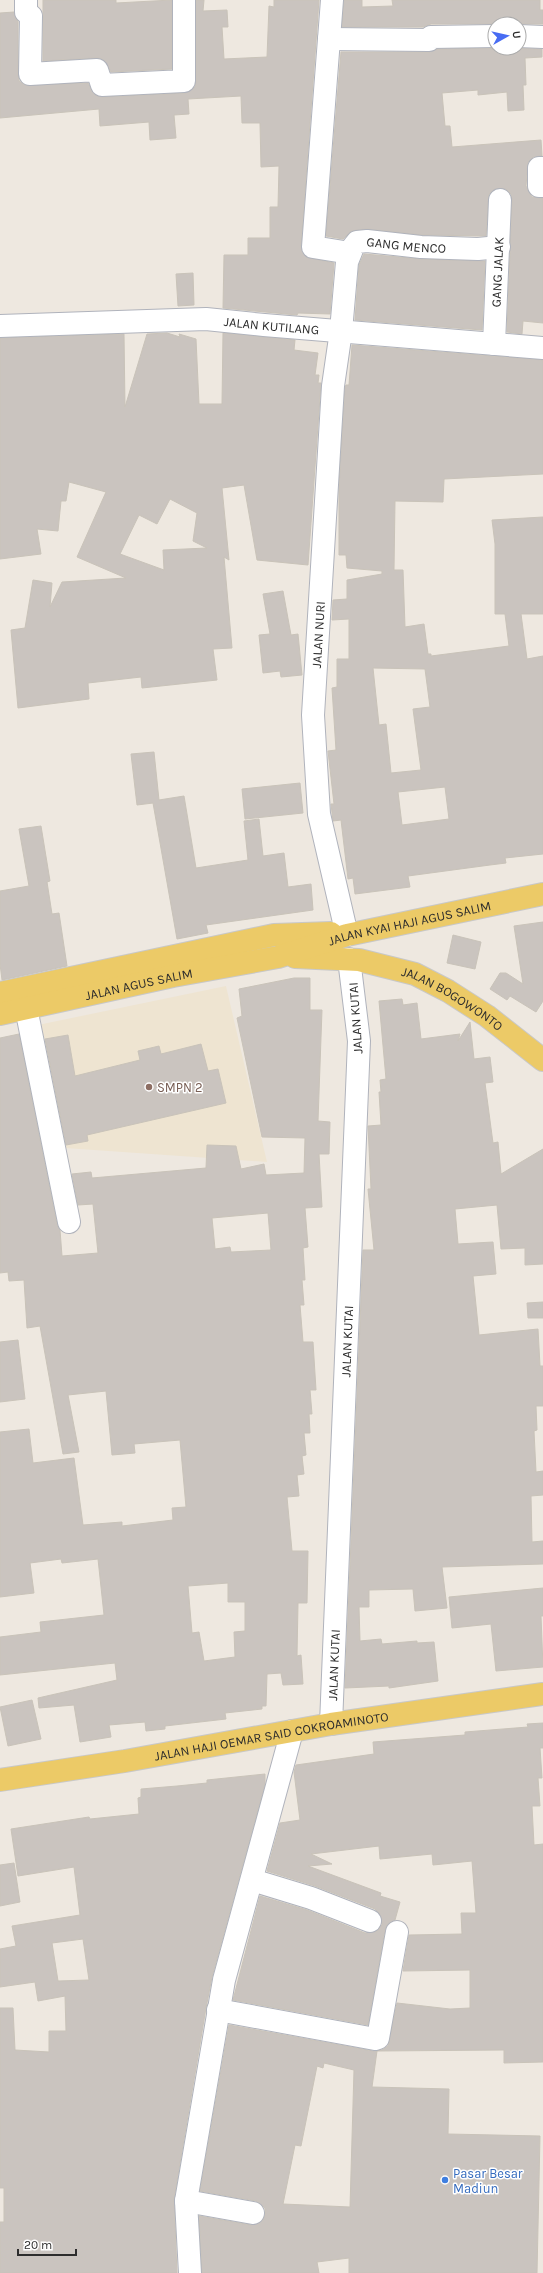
<svg xmlns="http://www.w3.org/2000/svg" width="543" height="2273" viewBox="0 0 543 2273" font-family="Karla,sans-serif">
	<rect width="100%" height="100%" fill="#eee8e0"/>
	<!-- education -->
	<path fill="#eee4d1" d="M226 986 267 1162 65 1148 33 1026Z"/>
	<!-- building -->
	<path fill="#cac4bf" stroke="#c9c3b9" fill-rule="evenodd" d="M43 0H116V3L172 0V69L111 72 104 60 97 58 43 61Z
		M196 0H204L203 11 227 10 228 27H222L224 59 267 57 269 6 274 7V0H319L301 246 306 257 334 263 330 314 298 313 297 315 223 308 224 255H248V238H270V207H278L279 166 261 167 260 123H242L241 96 188 99 189 114 174 115 176 138 150 140 149 122 100 126 99 109 0 118V13L14 12 18 22V74L19 81 25 85 88 83 95 95 103 97 185 93 195 87 196 81Z
		M344 0H362V7L393 6 392 0H540V10H543V24H431L423 27H342Z
		M497 48 542 49V57L525 58 526 85H523L524 110 508 111 507 92 478 95V90L442 93 445 126H450L452 147 541 140 542 156 533 157 528 162 526 186 532 197 543 198V323L523 321 522 334 507 332 512 201 511 194 506 189H495L489 194 486 236 422 235 366 229 351 231 343 239 326 236 341 52H429L437 49Z
		M364 254 421 259 485 261 482 330 355 320 359 265Z
		M193 273 194 305 178 306 176 274Z
		M167 333 180 337 179 334 196 339 199 404H222L223 333 295 340 294 350 318 353 315 375H319L318 383H321L308 565 257 560 244 485 222 488 229 560 224 557 232 648 213 649 217 680 142 688 141 677 88 683 89 699 18 708 11 630 25 628 33 580 52 583 50 607 62 582 126 578 77 557 106 492 69 482 66 501H61L58 531 37 529 41 554 0 559V338L124 334 125 407 147 334ZM170 499 197 513 193 541 207 548 163 550 164 570 120 554 139 515 157 524Z
		M352 345 543 360V474L444 479 443 502 395 501 394 570H403L405 627 424 624 428 654H431V656L509 646 505 614H495V544L492 520 543 517V614H521L527 659 543 656V854L505 858 506 863 490 865 408 876 410 887 355 894 353 878 348 879 341 820 333 821 331 804H334L328 751 336 750 332 688 337 687V659H349V619L332 620 333 600 347 599V580L382 574V571L347 568 346 555H339V486L345 387 346 385H349ZM373 668 425 669 430 707 413 709 421 770 391 773 386 724 379 725ZM445 787 449 819 402 825 398 792Z
		M283 591 291 635 298 634 302 675 281 677 280 671 263 673 259 635 270 634 263 594Z
		M154 752 159 800 184 796 196 868 248 860 244 821 259 819 263 856 284 853 288 887 311 884 313 910 206 925 208 933 177 939 153 803 137 805 131 754Z
		M300 783 303 813 245 819 242 789Z
		M41 826 50 881 47 882 52 914 59 913 67 966 2 980 0 964V891L29 886 19 829Z
		M543 922V1001L536 1012 510 996 507 1000 490 989 500 973H506L523 984 514 926Z
		M453 935 481 942 475 969 447 963Z
		M294 978H310V1010H322L318 1121 330 1122 329 1154H319L322 1207 305 1208 308 1247 303 1248 305 1280H302L304 1305H300L303 1342H313L316 1390H310L312 1414H309L310 1433H304L306 1455 302 1456 304 1474 297 1475 299 1496 287 1497 292 1551H308L307 1603H298L297 1656 301 1655 303 1684 283 1685 281 1673 267 1674 266 1706H262V1709L225 1713 226 1719 165 1726V1729L146 1731 145 1722 109 1725 111 1737 80 1742 74 1705 39 1708 38 1698 117 1680 115 1663 0 1675V1637L41 1632 40 1622 104 1615 98 1559 62 1563 61 1559 30 1563 34 1593 0 1597V1432L29 1429 33 1463 74 1458 83 1525 122 1522V1526L173 1520 172 1508 186 1507 180 1440 134 1444 135 1453 112 1455 106 1391 68 1395 79 1452 63 1454 40 1326 27 1328 24 1280 9 1281 8 1272 0 1273V1038L19 1034 57 1224 60 1230 62 1256 98 1253 93 1204 78 1205 72 1174 91 1172 92 1178 206 1168 207 1145 236 1146 241 1169 264 1164 266 1175 304 1173 305 1138 262 1137 237 1018 242 1016 239 989ZM268 1213 271 1250 231 1252 230 1247 215 1249 212 1218ZM228 1583V1602H245V1631L234 1632 235 1657 204 1661 199 1632 192 1633 188 1586Z
		M402 999 403 1005 417 1003 421 1039 460 1034 458 1041 470 1022 474 1059 490 1057 493 1082 485 1083 493 1143 498 1142 501 1174 543 1149V1264L525 1265V1248L501 1249 497 1205 455 1209 458 1244 493 1242 496 1274 473 1276 479 1335 538 1329 540 1366H543V1406H536L537 1430 534 1431 536 1472 543 1471V1495L531 1496 532 1542 543 1541V1564L442 1567 447 1608 415 1611 413 1589 369 1590V1607H359L360 1641 381 1639 382 1644 417 1641V1643L434 1642 438 1681 389 1688V1686L345 1688 363 1250H374L368 1189H371L368 1126 381 1125 379 1092H381L380 1080 386 1079 379 1001Z
		M68 1035 75 1076 140 1060 138 1051 159 1046 161 1054 201 1044 208 1071 218 1069 226 1103 87 1135 88 1141 66 1145 45 1039Z
		M543 1302V1318H528L527 1303Z
		M18 1340 25 1399 0 1402V1342Z
		M543 1588V1616H541L543 1667 496 1671 491 1624 452 1628 449 1597Z
		M32 1700 41 1739 8 1746 0 1707Z
		M543 1723V1748H540L542 1778H538L540 1806H532L534 1845 543 1844V2062L504 2063V2050L377 2051 372 2087 449 2089 448 2134 540 2136 537 2273H349V2258L317 2262 319 2273H202L199 2216 251 2225 262 2221 265 2215V2208L256 2201 200 2191 229 2025 373 2051 382 2050 388 2046 397 2003 450 2009 470 2008V1970L403 1971 409 1935 462 1934 461 1913H476L472 1861 433 1865 432 1854 380 1859 379 1846 311 1854 332 1864 308 1866 381 1893 380 1896 400 1902 395 1920 388 1924 385 1930 368 2025 233 2000 260 1896 307 1910 365 1933 377 1931 382 1925 380 1914 375 1909 315 1886 267 1871 280 1823 300 1820 294 1772 296 1765 374 1754 373 1742 465 1735V1732L528 1727 527 1724ZM324 2063 354 2070 350 2207 283 2204 295 2145 301 2146 317 2066 323 2068Z
		M265 1774V1784L212 1977 206 2008 174 2199 177 2273H0V2222H4V2188H0V2008H13L15 2050 49 2052V2031H66L65 1996 38 2001 35 1982 0 1987V1949L16 1946 12 1926 80 1915 74 1867 18 1876 11 1829 89 1817 90 1819 139 1814 138 1798 141 1797V1789L177 1786 207 1783V1780ZM83 1939 89 1980 58 1981 52 1943Z
		M14 1863 20 1902 0 1906V1865Z"/>
	<g fill="none" stroke-linecap="round" stroke-linejoin="round">
		<defs>
			<g id="minor">
				<path d="M26 0V12L31 16 30 74 97 70 102 85 184 81V0"/>
				<path d="M332 0 313 247 350 253"/>
				<path d="M519 36 543 37"/>
				<path d="M329 39 429 40 431 37 495 36"/>
				<path d="M543 168H539V186H543"/>
				<path id="s1" d="M0 326 206 319 264 325 543 348"/>
				<path id="s2" d="M494 344 500 200"/>
				<path id="s3" d="M347 935 319 814 313 715 333 386 341 331 347 262 353 247 357 242 367 241 421 247 478 249 499 247"/>
				<path d="M26 1008 69 1222"/>
				<path id="s4" d="M331 1724 359 1041 349 959"/>
				<path d="M252 1880 311 1898 370 1921"/>
				<path d="M218 2010 375 2039 378 2038 397 1932"/>
				<path d="M186 2201 253 2213"/>
				<path d="M190 2273 186 2201 224 1980 292 1731"/>
			</g>
			<g id="major">
				<path id="s5" d="M295 957 359 960 415 974 448 991 487 1016 543 1060"/>
				<path d="M0 993 274 935 331 933"/>
				<path id="s6" d="M0 1014 173 976 278 957 347 935 543 894"/>
				<path id="s7" d="M0 1780 125 1761 331 1724 543 1694"/>
			</g>
		</defs>
		<!-- minor casing -->
		<use href="#minor" stroke="#b0b3bc" stroke-width="24"/>
		<!-- major casing -->
		<use href="#major" stroke="#c8c8c8" stroke-width="24"/>
		<!-- minor -->
		<use href="#minor" stroke="#fff" stroke-width="22"/>
		<!-- major -->
		<use href="#major" stroke="#ecca67" stroke-width="22"/>
	</g>
	<!-- markers -->
	<circle fill="#8d6e63" stroke="#fff" stroke-width="1.5" cx="149" cy="1087" r="4"/>
	<circle fill="#3f7fe0" stroke="#fff" stroke-width="1.5" cx="445" cy="2180" r="4"/>
	<g text-anchor="middle" stroke-width="3" stroke-linejoin="round" paint-order="stroke">
		<!-- street labels -->
		<g font-size="13" fill="#2d2d2d" stroke="#fff">
			<text dy="5" stroke="none"><textPath href="#s3" startOffset="750">GANG MENCO</textPath></text>
			<text dy="5" stroke="none"><textPath href="#s2" startOffset="72">GANG JALAK</textPath></text>
			<text dy="5" stroke="none"><textPath href="#s1" startOffset="272">JALAN KUTILANG</textPath></text>
			<text dy="5" stroke="none"><textPath href="#s3" startOffset="304">JALAN NURI</textPath></text>
			<text dy="5" stroke="none"><textPath href="#s6" startOffset="420">JALAN KYAI HAJI AGUS SALIM</textPath></text>
			<text dy="5" stroke="none"><textPath href="#s6" startOffset="142">JALAN AGUS SALIM</textPath></text>
			<text dy="5" stroke="none"><textPath href="#s5" startOffset="166">JALAN BOGOWONTO</textPath></text>
			<text transform="translate(355 1018) rotate(-94)" y="5">JALAN KUTAI</text>
			<text dy="5" stroke="none"><textPath href="#s4" startOffset="383">JALAN KUTAI</textPath></text>
			<text dy="5" stroke="none"><textPath href="#s4" startOffset="59">JALAN KUTAI</textPath></text>
			<text dy="5" stroke="none"><textPath href="#s7" startOffset="275">JALAN HAJI OEMAR SAID COKROAMINOTO</textPath></text>
		</g>
		<!-- education labels -->
		<g font-size="13" fill="#785e54" stroke="#fff" text-anchor="start">
			<text x="157" y="1092">SMPN 2</text>
		</g>
		<!-- shop labels -->
		<g font-size="13" fill="#366cbe" stroke="#fff" text-anchor="start">
			<text x="453" y="2178">Pasar Besar<tspan x="453" dy="15">Madiun</tspan></text>
		</g>
	</g>
	<!-- north arrow -->
	<g transform="translate(507 36) rotate(82)"><circle r="19" fill="#ffffff" stroke="#ababab"/>
	<path d="M0-3L7 15L0 10L-7 15Z" fill="#486cf3"/>
	<text y="-6" font-size="11" font-weight="bold" text-anchor="middle" fill="#2d2d2d">U</text>
	</g>
	<!-- scale -->
	<path d="M18 2249v6h58v-6" fill="none" stroke="#2d2d2d" stroke-width="2"/>
	<text x="24" y="2249" font-size="12" fill="#2d2d2d" stroke="#ffffff" stroke-width="3" paint-order="stroke">20 m</text>
</svg>
